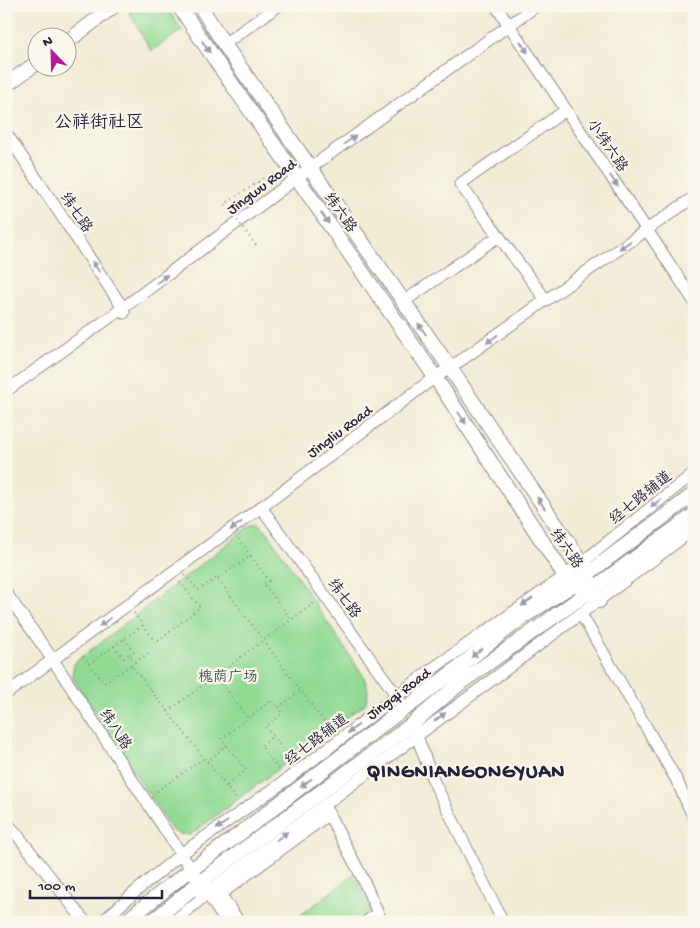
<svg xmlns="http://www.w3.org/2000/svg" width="700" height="928" viewBox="0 0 700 928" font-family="'Gochi Hand','LXGW WenKai TC',sans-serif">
	<rect width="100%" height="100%" fill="#fbf7ec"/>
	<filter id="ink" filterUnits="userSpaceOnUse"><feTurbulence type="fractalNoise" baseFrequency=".02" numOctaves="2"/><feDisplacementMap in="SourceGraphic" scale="10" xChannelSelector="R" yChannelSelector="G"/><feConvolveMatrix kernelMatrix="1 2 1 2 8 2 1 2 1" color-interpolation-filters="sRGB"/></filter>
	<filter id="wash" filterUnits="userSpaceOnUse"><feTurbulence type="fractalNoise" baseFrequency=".0096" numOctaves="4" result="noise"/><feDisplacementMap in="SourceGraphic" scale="20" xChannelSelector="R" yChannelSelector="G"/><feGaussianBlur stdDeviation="1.12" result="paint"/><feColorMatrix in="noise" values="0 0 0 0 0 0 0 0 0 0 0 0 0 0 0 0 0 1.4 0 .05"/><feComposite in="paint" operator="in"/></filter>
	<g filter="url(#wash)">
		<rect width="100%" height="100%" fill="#f1ecd5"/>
		<!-- green -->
		<path fill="#91da94" stroke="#5a7e68" d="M137 6H165L182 30 151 51 129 12Z
			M259 523 266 530 364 677 368 690 366 703 190 835 179 834 172 830 72 677 74 663 250 526Z
			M354 874 372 911 357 922H292Z"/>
	</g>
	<g filter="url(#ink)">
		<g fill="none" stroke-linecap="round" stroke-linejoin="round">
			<defs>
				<path id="minor" d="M496 6 647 230 694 301
					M224 44 278 6
					M6 133 123 308 124 313
					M546 300 460 184 566 110
					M403 302 499 236
					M6 391 123 308 310 168 536 6
					M261 507 397 696 400 702
					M6 593 53 660 226 922
					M581 614 676 779 694 818
					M6 694 275 497 435 377 450 368 546 300 694 197
					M414 728 433 780 503 922
					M326 809 361 875 382 922
					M6 822 15 832 85 922
					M213 892 225 901 239 922
					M218 896 329 814
					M102 922 135 892 181 854 285 781 435 667 565 576 694 473
					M173 922 201 899 200 882 213 888C373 768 534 650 694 529
					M366 922 378 913"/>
				<path id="major" d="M179 6 218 64 435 377 565 576 574 584 590 591 599 601
					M200 6 224 44 450 368 582 563 588 572 589 580
					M68 41 114 6
					M6 85 38 62
					M125 922 172 884 238 835 403 709 413 703 520 619 574 584 694 494
					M152 922 200 882 412 724 463 681 590 591 694 515"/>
			</defs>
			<!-- minor casing -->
			<use href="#minor" stroke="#8a8788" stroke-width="13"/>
			<!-- major casing -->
			<use href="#major" stroke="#8a8788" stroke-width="16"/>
			<!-- path -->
			<path stroke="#8a8788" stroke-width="2" stroke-dasharray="1 4" stroke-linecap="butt" d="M258 182 264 177 268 183 280 174V175
				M251 556 269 581 263 583 291 619
				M185 575 198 590 217 578 330 730
				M218 578 251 556 237 537
				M134 613 156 643 200 607 178 580
				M124 639 134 652 129 655
				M114 646 124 658 129 655 135 662
				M83 656 104 683 131 665 237 800
				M89 664 143 625
				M131 665 149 653
				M216 676 248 718
				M168 711 314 603
				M273 736 291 759
				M207 762 226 745
				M278 769 261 746 273 736 265 727 282 714 279 709
				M227 786 246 770 221 739 272 700 278 708 300 691
				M153 794 204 758"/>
			<!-- minor -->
			<use href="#minor" stroke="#fff" stroke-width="11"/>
			<!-- major -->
			<use href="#major" stroke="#fff" stroke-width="14"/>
			<!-- path-bridge -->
			<path stroke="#8a8788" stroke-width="2" stroke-dasharray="1 4" stroke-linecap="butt" d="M258 182 225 204 258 248"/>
		</g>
		<!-- one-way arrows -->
		<defs><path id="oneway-solid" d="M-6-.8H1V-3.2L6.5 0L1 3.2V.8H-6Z" transform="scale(1.25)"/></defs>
		<g fill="#9c9ca7">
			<use href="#oneway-solid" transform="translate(206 47) rotate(56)"/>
			<use href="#oneway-solid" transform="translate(524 47) rotate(56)"/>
			<use href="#oneway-solid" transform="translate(350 140) rotate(-35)"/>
			<use href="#oneway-solid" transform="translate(614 181) rotate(56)"/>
			<use href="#oneway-solid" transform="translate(325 218) rotate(55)"/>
			<use href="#oneway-solid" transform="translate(625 245) rotate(145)"/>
			<use href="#oneway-solid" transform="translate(96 267) rotate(-124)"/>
			<use href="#oneway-solid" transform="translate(162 279) rotate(-37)"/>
			<use href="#oneway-solid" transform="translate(422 329) rotate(-125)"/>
			<use href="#oneway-solid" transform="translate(492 339) rotate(144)"/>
			<use href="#oneway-solid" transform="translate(462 418) rotate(57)"/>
			<use href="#oneway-solid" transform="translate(541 503) rotate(-124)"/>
			<use href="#oneway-solid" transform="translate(656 503) rotate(141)"/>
			<use href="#oneway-solid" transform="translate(236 526) rotate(144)"/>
			<use href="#oneway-solid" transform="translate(527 602) rotate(145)"/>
			<use href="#oneway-solid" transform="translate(105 622) rotate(144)"/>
			<use href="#oneway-solid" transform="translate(477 653) rotate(142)"/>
			<use href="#oneway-solid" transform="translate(440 717) rotate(-36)"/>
			<use href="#oneway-solid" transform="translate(353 729) rotate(143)"/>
			<use href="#oneway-solid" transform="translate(306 783) rotate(142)"/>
			<use href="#oneway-solid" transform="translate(222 825) rotate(145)"/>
			<use href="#oneway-solid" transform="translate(282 836) rotate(-37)"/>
		</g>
	</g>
	<g text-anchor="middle" stroke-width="4.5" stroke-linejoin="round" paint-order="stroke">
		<!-- street labels -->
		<g font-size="15" fill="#22223b" stroke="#fbf7ec">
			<text transform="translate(608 145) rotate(56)" y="5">小纬六路</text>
			<text transform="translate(261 186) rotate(-37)" y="5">Jingwu Road</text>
			<text transform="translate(77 212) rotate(56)" y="5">纬七路</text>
			<text transform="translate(341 212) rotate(55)" y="5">纬六路</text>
			<text transform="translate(339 431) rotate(-37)" y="5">Jingliu Road</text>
			<text transform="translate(640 497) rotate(-39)" y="5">经七路辅道</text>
			<text transform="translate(567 548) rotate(55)" y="5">纬六路</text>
			<text transform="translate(345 598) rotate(54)" y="5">纬七路</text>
			<text transform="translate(398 693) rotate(-37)" y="5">Jingqi Road</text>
			<text transform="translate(116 729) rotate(57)" y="5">纬八路</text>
			<text transform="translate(316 739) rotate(-37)" y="5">经七路辅道</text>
		</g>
		<!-- park labels -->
		<g font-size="15" fill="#435956" stroke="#fbf7ec">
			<text x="228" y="681">槐荫广场</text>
		</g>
		<!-- quarter labels -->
		<g font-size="18" fill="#22223b" stroke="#fbf7ec">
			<text x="99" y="127">公祥街社区</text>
		</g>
		<!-- district labels -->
		<g font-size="20" font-weight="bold" letter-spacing="1" fill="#22223b" stroke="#fbf7ec">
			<text x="466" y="777">QINGNIANGONGYUAN</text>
		</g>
	</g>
	<!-- margin -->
	<rect width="700" height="928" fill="none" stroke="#fbf7ec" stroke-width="25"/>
	<!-- north arrow -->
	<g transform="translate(52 52) rotate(337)"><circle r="24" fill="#fbf7ec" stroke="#a4a2a5"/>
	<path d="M0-4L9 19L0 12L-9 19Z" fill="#b5179e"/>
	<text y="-8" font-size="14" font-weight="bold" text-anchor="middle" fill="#22223b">N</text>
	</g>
	<!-- scale -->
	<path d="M30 890v8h132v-8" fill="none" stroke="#22223b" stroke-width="2.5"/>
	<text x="38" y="890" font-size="15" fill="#22223b" stroke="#fbf7ec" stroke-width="4" paint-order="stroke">100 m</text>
</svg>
